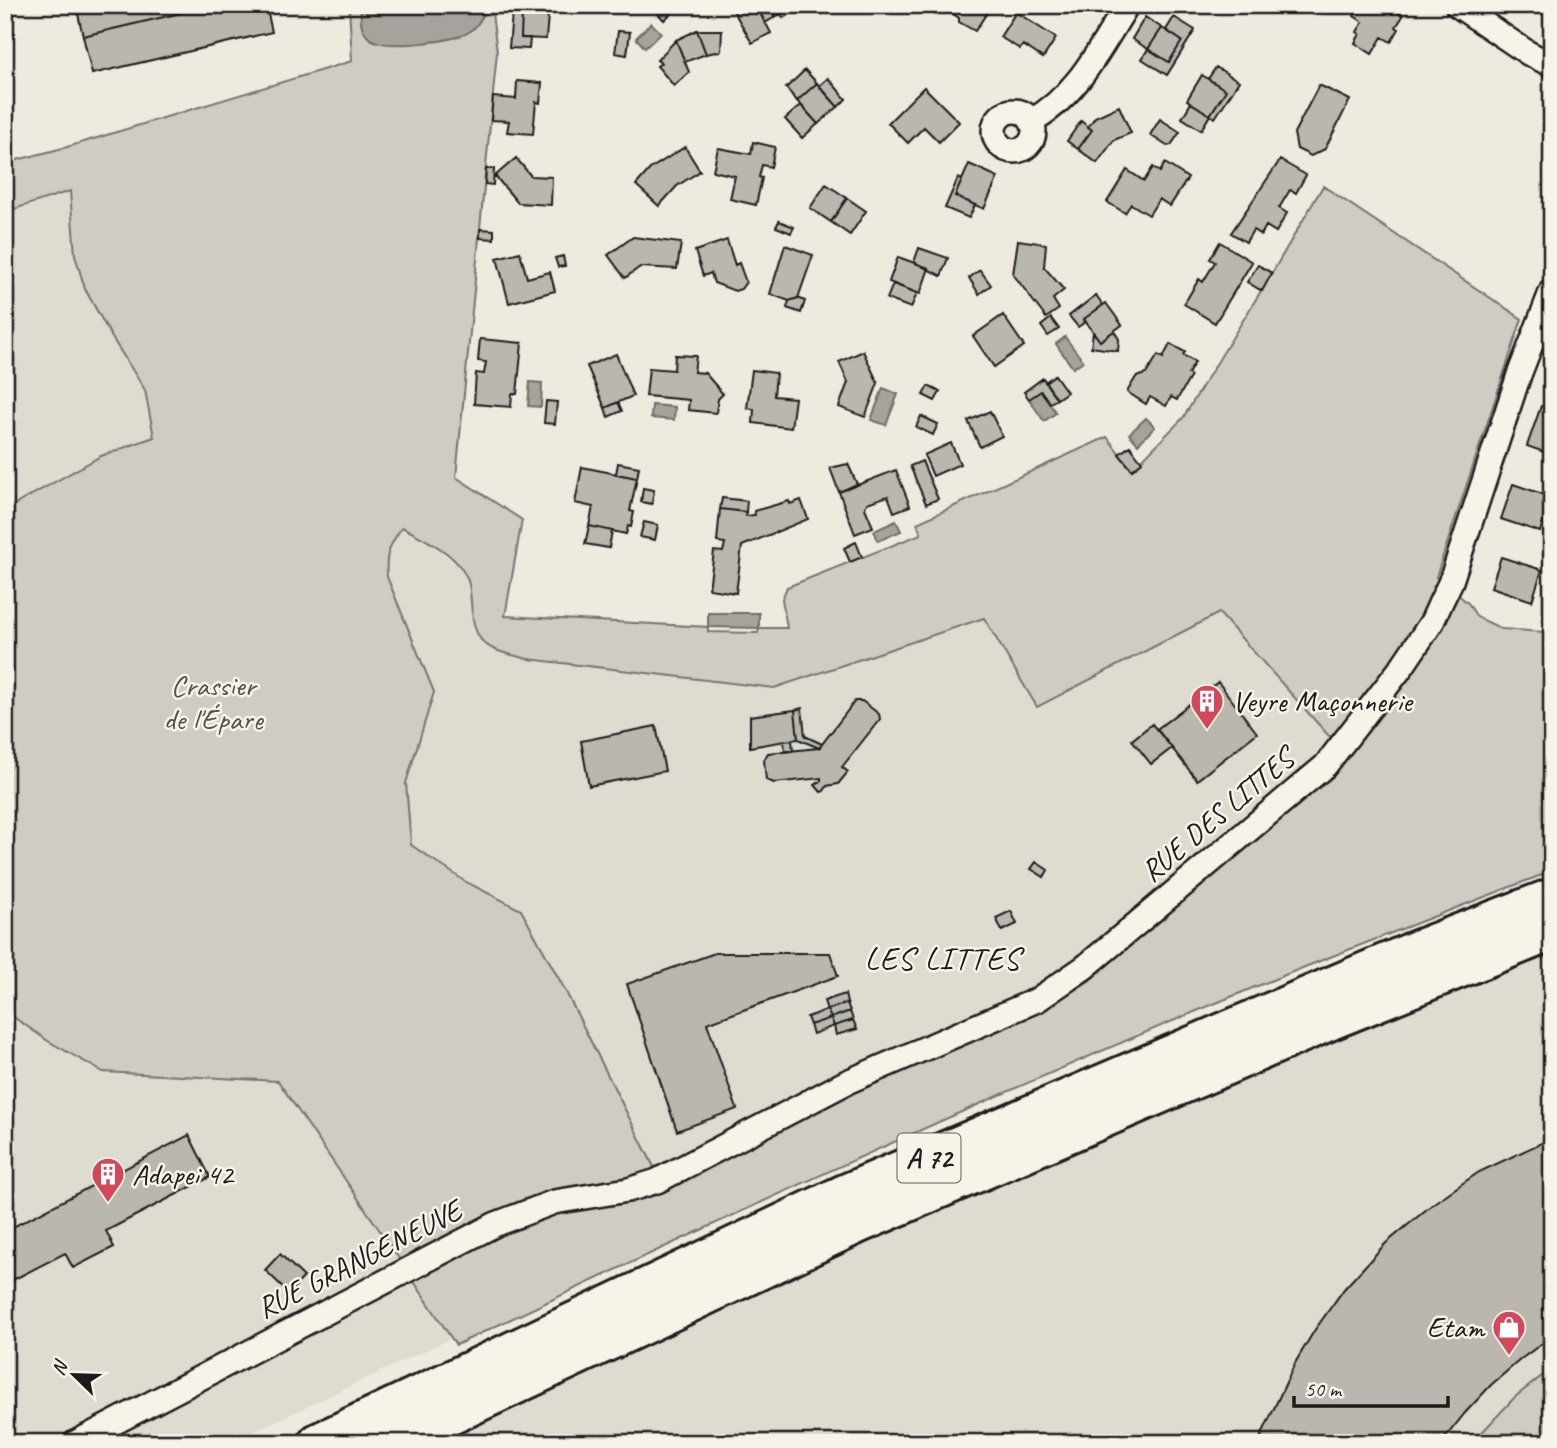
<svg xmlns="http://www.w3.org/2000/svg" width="1557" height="1448" viewBox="0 0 1557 1448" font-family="Caveat,sans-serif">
	<rect width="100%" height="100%" fill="#eeeae0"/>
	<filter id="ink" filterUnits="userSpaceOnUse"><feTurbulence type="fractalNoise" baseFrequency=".0143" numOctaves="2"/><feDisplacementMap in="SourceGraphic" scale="14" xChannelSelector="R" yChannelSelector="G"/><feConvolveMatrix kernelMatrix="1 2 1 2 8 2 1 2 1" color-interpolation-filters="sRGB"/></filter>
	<g filter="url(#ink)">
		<!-- built -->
		<path fill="#dedbd1" d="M70 190 75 255 85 289 111 336 145 390 154 438 101 456 5 510V212Z
			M402 527 433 544 463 571 470 584 474 629 481 640 491 648 528 659 774 688 984 618 1037 707 1219 612 1328 735 1353 751 1297 806 1151 923 1089 981 1049 1006 900 1067 664 1188 564 988 521 910 466 882 411 845 406 783 434 692 387 577 386 558 392 542Z
			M1552 951V1443H432L893 1227 1210 1089Z
			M5 1011 48 1041 103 1072 278 1081 452 1338 229 1443H5Z"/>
		<!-- green -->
		<path fill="#cfccc3" stroke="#767470" stroke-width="2" d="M349 5H491L497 52 456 477 522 520 505 616 708 627V632L758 633 759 628H787L782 599 787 587 921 534 917 523 1107 437 1132 470 1183 418 1272 273 1323 186 1522 319 1436 577 1468 603 1477 617 1502 629 1543 632 1552 630V871C1453 909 1354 947 1255 987 985 1097 720 1220 456 1345L413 1280C460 1250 510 1223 565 1208 593 1201 622 1201 650 1194L859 1085 1049 1006 1089 981 1151 923 1297 806 1353 751 1328 735 1219 613 1037 707 984 618 774 688 528 659C486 649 474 647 471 602 470 590 470 580 463 571 450 550 422 538 402 527 389 546 385 554 387 577L434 692 406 783 411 845 466 882 521 910 564 988 656 1171C615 1185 570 1185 528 1199 485 1215 443 1242 402 1263L278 1081 103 1072 48 1041 5 1011V510L101 456 154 437 145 390 111 336 85 289 75 255 70 191 5 212V163L67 147 352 61Z
			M1552 1368V1443H1472L1515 1397Z"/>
		<!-- water -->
		<path fill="#a6a39d" stroke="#6f6d69" stroke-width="2" d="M361 5H488C484 14 478 27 469 32 455 42 388 49 372 40 360 33 360 18 361 5Z
			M651 23 661 33 645 48 636 38Z
			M1065 337 1083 361 1073 368 1056 344Z
			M530 382 542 383 541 407 528 406Z
			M883 388 898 394 886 425 871 420Z
			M1041 391 1056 413 1044 421 1029 399Z
			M652 405 675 407 674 420 651 418Z
			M1146 418 1155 427 1138 444 1129 434Z
			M896 521 901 531 878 541 874 531Z
			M708 613H759V628L708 627Z"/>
		<!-- building -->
		<path fill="#bab7af" stroke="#1c1c1c" stroke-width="2" d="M76 5H215L83 36Z
			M215 5H266L272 32 92 74 83 36Z
			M650 5H680L664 20Z
			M741 5H756L771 33 752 43 733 10Z
			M756 5H768L775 17 765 23Z
			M768 5H804L783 18 781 14 775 17Z
			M946 5H992L975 31 959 22V18L943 7Z
			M1069 5H1086L1072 12Z
			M1302 5H1326L1303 10Z
			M1361 5H1386L1403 16 1396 27 1399 29 1391 42 1382 37 1372 54 1355 43 1360 34 1357 32 1363 22 1354 16Z
			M1016 12 1056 38 1043 58 1023 45 1020 49 1000 37Z
			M512 13H522L521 38H530L529 49 509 48Z
			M522 13 548 15 546 39 521 38Z
			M1145 17 1162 28 1148 49 1132 39Z
			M1174 17 1195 30 1167 75 1142 59 1148 49 1169 62 1182 41 1166 30Z
			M1162 28 1182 41 1169 62 1148 49Z
			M697 30 706 54 685 62 676 40Z
			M697 30H722L721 51 706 54Z
			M618 31 630 32 627 55 615 53Z
			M676 40 689 72 674 86 657 66 661 63 657 60Z
			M1216 67 1239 81 1215 118 1210 115 1226 90 1208 79Z
			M805 70 817 83 797 101 786 88Z
			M1202 75 1226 90 1210 115 1187 100Z
			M828 78 846 99 838 107 819 86Z
			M517 81 542 83 540 103 536 102 533 134 507 132 509 121 491 120 493 97 516 99Z
			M817 83 838 107 818 124 797 101Z
			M1319 85 1350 100 1325 149 1311 156 1297 149 1294 133Z
			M924 87 959 122 939 142 924 127 908 143 888 123Z
			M1191 103 1210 115 1201 130 1182 118Z
			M801 105 818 124 802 138 785 119Z
			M1119 106 1131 133 1114 140 1097 163 1078 149 1092 130 1088 127 1095 117Z
			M1160 119 1180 132 1171 145 1167 146 1150 135Z
			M1081 121 1092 130 1078 149 1067 141Z
			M753 142 775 147 771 167 762 165 759 177 762 178 756 205 730 199 735 176 713 171 718 148 751 154Z
			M685 147 700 171 677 186 659 206 636 185 650 169Z
			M516 158 531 176 552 177 551 205 518 203 495 176Z
			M1280 160 1306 175 1296 193 1290 190 1279 208 1287 213 1276 232 1266 226 1261 235 1253 230 1246 242 1231 233Z
			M1165 163 1188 178 1170 206 1159 199 1149 215 1131 204 1125 213 1107 202 1127 170 1144 181 1153 167 1160 172Z
			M969 164 998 177 984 209 955 196Z
			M486 169H494L493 185 485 184Z
			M958 178 962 180 955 196 975 205 969 218 945 208Z
			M826 184 847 198 831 222 810 208Z
			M847 198 866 211 850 235 831 222Z
			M779 221 794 227 791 233 776 227Z
			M480 229 494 230V239L480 238Z
			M633 237 681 243 677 269 640 267 625 278 608 255Z
			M727 240 735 265 739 263 746 282 741 289 735 291 714 283 711 273 703 276 695 251Z
			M1018 240 1046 244 1044 267 1064 290 1053 299 1059 309 1046 318 1013 274Z
			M1220 242 1252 262 1215 323 1184 304 1199 279 1203 282 1215 262 1210 259Z
			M785 245 813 255 798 298 789 301 770 294Z
			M919 248 948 258 941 276 914 262Z
			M520 252 527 278 550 272 555 291 509 303 497 258Z
			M563 256 565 266 558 267 555 258Z
			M898 257 929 268 920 294 889 282Z
			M1258 265 1272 273 1262 291 1247 282Z
			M980 270 991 285 979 294 969 278Z
			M893 284 917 293 911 308 887 299Z
			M1096 295 1103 305 1084 319 1085 322 1078 327 1069 316Z
			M798 298 805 301 801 313 787 308 789 301Z
			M1106 303 1122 325 1100 341 1084 319Z
			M1003 315 1024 346 994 367 973 336Z
			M1051 318 1059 329 1048 336 1041 326Z
			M1114 331 1119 339 1118 351 1091 347 1093 332 1100 341Z
			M480 339 522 343 517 394H512L511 407 474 404 476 373 484 374 486 362 478 361Z
			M1170 344 1185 352 1183 355 1195 362 1188 374 1191 376 1177 400 1171 397 1166 406 1150 397 1146 404 1127 392 1136 377 1146 374 1158 355 1163 358Z
			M863 351 878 383 865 417 839 407 848 382 839 362Z
			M616 354 633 396 605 408 587 366Z
			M675 355 696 356 694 372 705 373 723 394 718 399 716 413 688 410 689 400 646 396 649 368 674 370Z
			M752 370 776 373 774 396 795 398 791 428 753 423 754 409 747 408Z
			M1055 375 1067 392 1057 399 1045 382Z
			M1043 378 1057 399 1050 403 1041 391 1029 399 1024 392Z
			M928 386 940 392 935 401 923 395Z
			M546 401 557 402 555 424 544 423Z
			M618 402 622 411 608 417 605 408Z
			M1541 406 1552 410V455L1527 446Z
			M990 411 1002 436 980 447 968 421Z
			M921 416 938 424 933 435 916 427Z
			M951 443 960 464 933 476 924 455Z
			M1130 446 1142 462 1132 470 1119 454Z
			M922 461 938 499 926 504 910 466Z
			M618 463 639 467 637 478 616 474Z
			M848 464 857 484 839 492 830 468Z
			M582 467 637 478 630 511 634 512 631 527 628 526 626 534 589 526 593 507 575 503Z
			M896 470 910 506 894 512 888 496 867 503 865 508 873 527 855 534 839 492Z
			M1513 484 1551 497 1540 532 1501 519Z
			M643 488 654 490 652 504 641 502Z
			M722 498 747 501 746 512 720 509Z
			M801 500 808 519 742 546 736 593 709 589 714 551 723 552 725 543 717 542 720 509 746 512V516L755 515 754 511 789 501 790 504Z
			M644 522 658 525 655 540 640 537Z
			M589 526 612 531 609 548 585 544Z
			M856 542 862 557 850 562 844 548Z
			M1501 557 1542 570 1532 601 1491 587Z
			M1218 682 1257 733 1197 780 1157 729Z
			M855 701H862L879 714 880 719 842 767 848 772 838 784 827 786 824 791 821 792 815 785 821 781V778L774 783 766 780 764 760 768 753 819 748Z
			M802 708 805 736 822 744 819 748 798 739 795 710Z
			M795 710 798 739 750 747V716Z
			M1152 724 1172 748 1151 764 1132 740Z
			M656 726 665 771 589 786 581 741Z
			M792 740 793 751 785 752 784 741Z
			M1036 862 1048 870 1044 877 1031 869Z
			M1011 911 1017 924 1002 931 996 918Z
			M715 953H830L838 976 707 1023 737 1109 677 1131 627 984Z
			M845 994 847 1003 827 1010 824 1001Z
			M847 1003 850 1011 831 1018 827 1010Z
			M827 1010 831 1018 810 1025 807 1017Z
			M850 1011 853 1020 834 1026 831 1018Z
			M831 1018 834 1026 813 1034 810 1025Z
			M853 1020 857 1029 836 1035 834 1026Z
			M189 1135 210 1177 106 1231 114 1247 73 1268 65 1253 5 1284V1231Z
			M1552 1138V1336L1521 1359 1491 1385 1465 1413 1441 1443H1258L1295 1363 1314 1331 1344 1289 1385 1244 1434 1203 1479 1172Z
			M280 1254 304 1277 289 1293 265 1270Z"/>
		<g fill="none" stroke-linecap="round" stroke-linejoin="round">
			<defs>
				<path id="minor" d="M1457 5 1528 53 1552 65
					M994 131a20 20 0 1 1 40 0a20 20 0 1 1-40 0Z
					M1031 121C1077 96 1100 48 1127 5
					M75 1443 496 1224 554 1202 628 1190 657 1181 847 1082 1037 1000 1085 967 1325 766 1401 668 1432 622 1441 602 1451 581 1519 375 1552 290"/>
				<path id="motorway" d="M318 1443 845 1194 1417 950 1552 898
					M391 1443 857 1224 1331 1020 1552 931"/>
			</defs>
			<!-- minor casing -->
			<use href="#minor" stroke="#1c1c1c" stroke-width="28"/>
			<!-- motorway casing -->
			<use href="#motorway" stroke="#1c1c1c" stroke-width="44"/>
			<!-- minor -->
			<use href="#minor" stroke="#f7f3e8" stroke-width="23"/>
			<!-- motorway -->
			<use href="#motorway" stroke="#f7f3e8" stroke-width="38"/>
		</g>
	</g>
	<!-- icons -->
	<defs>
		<symbol id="building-pin" viewBox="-11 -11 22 30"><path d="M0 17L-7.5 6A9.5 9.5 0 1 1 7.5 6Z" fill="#d1495b" stroke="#f7f3e8"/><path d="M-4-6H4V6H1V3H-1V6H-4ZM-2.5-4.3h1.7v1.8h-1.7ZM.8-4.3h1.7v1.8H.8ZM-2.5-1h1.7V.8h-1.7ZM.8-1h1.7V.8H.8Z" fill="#fff"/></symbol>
		<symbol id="shop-pin" viewBox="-11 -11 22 30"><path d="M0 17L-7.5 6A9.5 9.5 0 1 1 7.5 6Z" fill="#d1495b" stroke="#f7f3e8"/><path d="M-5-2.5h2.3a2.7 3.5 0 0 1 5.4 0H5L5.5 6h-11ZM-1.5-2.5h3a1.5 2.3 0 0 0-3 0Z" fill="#fff"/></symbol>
	</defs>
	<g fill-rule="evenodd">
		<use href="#building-pin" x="1188" y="682" width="38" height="52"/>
		<use href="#building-pin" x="89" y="1155" width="38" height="52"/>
		<use href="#shop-pin" x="1490" y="1308" width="38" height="52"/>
	</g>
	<g text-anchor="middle" stroke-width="5" stroke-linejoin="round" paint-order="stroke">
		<!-- shield labels -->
		<rect fill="#f7f3e8" stroke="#5e5c59" stroke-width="2" x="897.5" y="1133.5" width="63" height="49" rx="5"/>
		<g font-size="28" font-weight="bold" fill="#1c1c1c">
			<text x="929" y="1168">A 72</text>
		</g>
		<!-- park labels -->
		<g font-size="30" fill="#52514e" stroke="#f7f3e8">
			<text x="213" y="695">Crassier<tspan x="213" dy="34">de l'Épare</tspan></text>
		</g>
		<!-- poi labels -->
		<g font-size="30" fill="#1c1c1c" stroke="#f7f3e8" text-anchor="start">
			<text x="1232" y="711">Veyre Maçonnerie</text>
			<text x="132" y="1184">Adapei 42</text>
			<text x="1484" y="1337" text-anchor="end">Etam</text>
		</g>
		<!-- street labels -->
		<g font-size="30" fill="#1c1c1c" stroke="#f7f3e8">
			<text transform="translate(1217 815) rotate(-40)" y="10">RUE DES LITTES</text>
			<text transform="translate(359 1259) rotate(-27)" y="10">RUE GRANGENEUVE</text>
		</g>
		<!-- neighbourhood labels -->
		<g font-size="32" letter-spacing="2" fill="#1c1c1c" stroke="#f7f3e8">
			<text x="943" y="969">LES LITTES</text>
		</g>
	</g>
	<!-- margin -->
	<rect width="1557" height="1448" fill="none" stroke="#f7f3e8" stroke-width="28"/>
	<rect x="14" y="14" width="1529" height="1420" fill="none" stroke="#1c1c1c" stroke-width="2.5" filter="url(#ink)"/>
	<!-- north arrow -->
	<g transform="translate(74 1375) rotate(293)" stroke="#f7f3e8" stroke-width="5" paint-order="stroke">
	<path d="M0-5L12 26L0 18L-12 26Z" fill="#1c1c1c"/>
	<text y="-10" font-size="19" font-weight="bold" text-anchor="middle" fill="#1c1c1c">N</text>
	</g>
	<!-- scale -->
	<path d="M1294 1396v10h154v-10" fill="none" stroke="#1c1c1c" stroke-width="3.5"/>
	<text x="1305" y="1396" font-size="21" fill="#1c1c1c" stroke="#f7f3e8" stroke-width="5" paint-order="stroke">50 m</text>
</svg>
